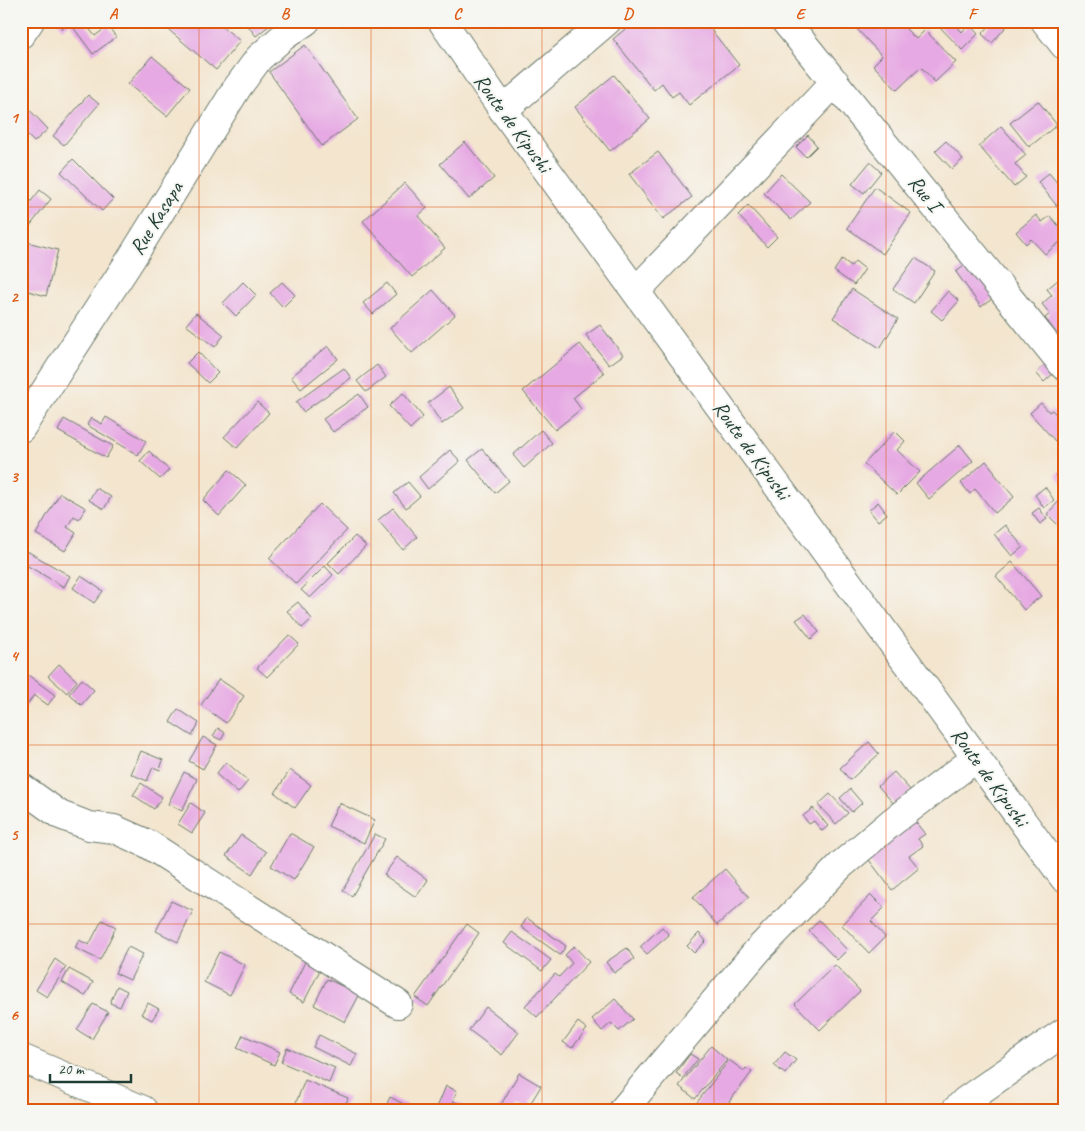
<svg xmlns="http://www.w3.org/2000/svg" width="1085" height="1131" viewBox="0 0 1085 1131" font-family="Caveat,sans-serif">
	<rect width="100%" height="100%" fill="#f6f6f2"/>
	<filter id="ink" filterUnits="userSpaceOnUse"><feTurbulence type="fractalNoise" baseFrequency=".02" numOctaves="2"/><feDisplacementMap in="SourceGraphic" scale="10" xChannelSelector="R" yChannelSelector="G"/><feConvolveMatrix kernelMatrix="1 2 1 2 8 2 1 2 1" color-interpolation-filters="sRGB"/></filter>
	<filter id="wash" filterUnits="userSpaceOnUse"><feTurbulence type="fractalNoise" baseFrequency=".0096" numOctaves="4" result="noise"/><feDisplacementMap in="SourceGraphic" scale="20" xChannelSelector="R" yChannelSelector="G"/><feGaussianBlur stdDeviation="1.12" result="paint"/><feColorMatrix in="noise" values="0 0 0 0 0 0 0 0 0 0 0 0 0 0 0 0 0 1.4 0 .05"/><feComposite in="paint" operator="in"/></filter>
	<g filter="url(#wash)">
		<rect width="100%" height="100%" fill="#f3e5ce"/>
		<g id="blocks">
			<!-- building -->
			<path fill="#e6a9e3" d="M57 21H83L95 36 108 26 116 37 93 54 70 23 62 29Z
				M167 21H216L240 41 216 70 163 25Z
				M244 21H275L256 36Z
				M635 21H704L739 65 689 105 679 92 672 97 662 83 654 90 613 39Z
				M861 21H903L901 24 916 39 925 30 956 62 935 82 921 67 897 90 873 65 882 56 855 27Z
				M938 21H952L962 32 969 24 978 34 962 50 936 23Z
				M994 21H1011L992 43 982 34Z
				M305 45 358 119 322 146 269 72Z
				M152 56 190 88 167 116 128 84Z
				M614 75 650 119 610 151 575 107Z
				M88 95 99 104 64 145 53 136Z
				M21 101 48 129 34 142 21 129Z
				M1038 101 1057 125 1029 147 1010 123Z
				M1001 126 1026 155 1015 164 1026 177 1014 187 979 146Z
				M808 135 817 146 806 157 796 147Z
				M946 141 963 159 952 169 935 151Z
				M465 142 494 178 469 199 440 164Z
				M658 152 692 197 663 219 629 174Z
				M73 159 113 199 102 211 61 172Z
				M870 162 881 172 864 193 852 184Z
				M1049 173 1064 191V215L1038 182Z
				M781 174 810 202 791 220 764 193Z
				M21 178 30 187 21 196Z
				M405 183 427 208 418 216 445 248 412 277 363 221Z
				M875 187 911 213 883 254 847 228Z
				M40 190 51 199 29 227 21 221V214Z
				M748 205 777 237 767 247 738 215Z
				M1036 215 1042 222 1050 216 1064 232V239L1045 254 1031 239 1026 244 1016 232Z
				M27 242 58 250 46 296 21 289V264Z
				M915 258 935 271 914 303 893 289Z
				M842 259 851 266 855 261 865 269 854 285 834 271Z
				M971 261 996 296 981 307 956 272Z
				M1064 275V335L1060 338 1045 318 1050 314 1042 304 1052 295 1047 289Z
				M243 282 256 295 236 316 223 303Z
				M282 282 295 295 283 307 270 293Z
				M387 283 396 294 373 314 363 303Z
				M852 289 898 319 880 348 833 318Z
				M433 290 455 315 412 353 390 328Z
				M948 291 959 301 942 320 931 311Z
				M196 313 224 335 215 347 186 325Z
				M600 325 623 355 609 365 586 335Z
				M580 344 604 373 573 398 581 409 555 430 523 391Z
				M328 346 338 359 301 389 291 377Z
				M198 352 218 373 208 383 187 363Z
				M1048 362 1056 371 1044 382 1036 373Z
				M377 365 386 377 366 392 357 381Z
				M344 368 351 378 303 412 296 402Z
				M449 387 464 408 442 424 428 403Z
				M403 393 423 417 410 429 389 406Z
				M359 394 368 407 333 432 323 419Z
				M257 402 269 413 237 448 224 437Z
				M1041 403 1049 412 1052 410 1064 422V433L1055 441 1030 413Z
				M106 417 146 441 138 455 87 425 91 418 102 424Z
				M64 419 113 446 106 458 58 431Z
				M541 430 552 443 524 468 513 455Z
				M895 431 905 441 897 450 920 472 897 495 864 464Z
				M960 445 973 461 929 499 916 483Z
				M482 449 509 481 495 493 468 460Z
				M450 450 460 461 428 489 419 477Z
				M149 451 169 470 160 479 140 461Z
				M986 461 995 472 994 473 1014 497 995 513 975 489 970 494 961 483Z
				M1064 468V485L1055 475Z
				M229 470 246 485 219 516 203 500Z
				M408 482 420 496 406 508 394 493Z
				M1045 487 1054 500 1044 508 1035 495Z
				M96 488 111 497 104 509 89 500Z
				M60 493 86 508 79 519 74 516 67 527 76 533 65 551 36 534Z
				M1064 496V519L1058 525 1047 514Z
				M878 502 887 514 878 521 869 510Z
				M320 504 347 530 296 584 269 558Z
				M393 508 417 537 403 550 378 520Z
				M1039 508 1047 519 1040 524 1032 513Z
				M1005 525 1023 547 1012 556 994 534Z
				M355 536 366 546 339 574 328 563Z
				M27 551 70 576 64 587 21 562Z
				M1012 562 1041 596 1024 610 996 576Z
				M325 566 333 575 310 598 301 590Z
				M81 576 103 591 94 603 73 588Z
				M298 602 312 619 302 628 287 611Z
				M805 614 819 632 811 639 796 620Z
				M289 635 299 644 267 677 257 668Z
				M59 664 77 681 67 693 48 676Z
				M28 675 55 695 48 705 34 695 21 714V684Z
				M82 679 94 690 81 705 69 694Z
				M219 679 244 696 226 723 201 705Z
				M178 709 199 723 192 736 170 722Z
				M218 728 225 733 221 740 213 736Z
				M203 737 217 745 203 769 189 761Z
				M869 742 879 754 850 780 840 768Z
				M141 751 163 760 160 770 153 767 147 781 131 774Z
				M226 762 248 781 238 793 216 774Z
				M290 770 311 785 295 808 275 793Z
				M184 772 197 779 182 811 168 804Z
				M894 772 911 791 895 805 878 786Z
				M141 783 162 797 154 809 133 795Z
				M850 789 862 803 852 812 840 798Z
				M830 794 848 813 836 824 818 805Z
				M191 803 205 813 192 833 178 824Z
				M339 803 375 820 364 843 328 826Z
				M813 808 828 826 822 831 814 821 809 824 803 816Z
				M913 819 925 834 918 839 923 846 909 856 919 868 892 890 866 856Z
				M290 833 314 847 294 880 271 866Z
				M375 834 385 839 352 896 343 890Z
				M241 835 266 852 252 874 226 856Z
				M397 857 428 880 416 897 384 875Z
				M725 869 749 897 717 925 693 897Z
				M871 895 884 908 871 921 885 937 869 953 842 925Z
				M171 901 193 911 178 942 156 931Z
				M527 918 566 946 560 955 521 927Z
				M102 920 116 927 100 960 75 948 79 940 89 945Z
				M819 920 847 950 837 960 809 931Z
				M467 924 479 933 428 1006 415 997Z
				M662 927 669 935 647 954 640 947Z
				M512 932 551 960 542 971 504 943Z
				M699 933 706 941 694 953 687 946Z
				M574 946 589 962 537 1017 525 1006 555 974 559 977 572 963 565 955Z
				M128 947 143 954 130 980 115 973Z
				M627 948 634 959 614 973 606 962Z
				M219 952 245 965 230 995 204 982Z
				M307 958 322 966 304 1002 289 994Z
				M55 959 66 967 47 997 36 990Z
				M835 965 860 991 820 1030 795 1004Z
				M69 969 93 982 85 996 62 982Z
				M327 979 344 987 347 983 362 990 345 1022 314 1005Z
				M117 986 127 991 120 1007 110 1003Z
				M615 999 633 1019 619 1031 611 1023 602 1031 592 1019Z
				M148 1003 159 1009 152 1020 141 1014Z
				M93 1004 108 1012 92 1039 77 1030Z
				M486 1007 519 1032 502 1055 469 1030Z
				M578 1022 587 1029 572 1048 563 1042Z
				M243 1035 280 1052 274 1065 237 1048Z
				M319 1035 357 1054 351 1066 313 1047Z
				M711 1046 727 1060 695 1099 679 1086Z
				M287 1048 335 1068 329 1083 281 1062Z
				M785 1052 796 1060 785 1074 774 1065Z
				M690 1054 698 1059 683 1078 676 1073Z
				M729 1060 744 1071 746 1068 752 1072 723 1110H698L694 1107 695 1105Z
				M519 1073 541 1086 527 1109 518 1104 514 1110H498Z
				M21 1075 27 1077 22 1096H21Z
				M305 1080 348 1098 344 1110H293Z
				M446 1086 457 1091 453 1101 473 1110H436Z
				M390 1097 415 1110H384Z"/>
		</g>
	</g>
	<g filter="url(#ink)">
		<use href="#blocks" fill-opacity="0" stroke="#69786a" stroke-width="1"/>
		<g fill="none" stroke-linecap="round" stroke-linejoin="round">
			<defs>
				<path id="minor" d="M785 21 1064 366
					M1045 21 1064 45
					M21 34 30 21
					M503 110 607 21
					M636 291 835 82
					M21 428 131 259 237 88 259 58 284 36 306 21
					M21 787 60 815 89 826 114 829 148 844 398 1004
					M21 1058 143 1110
					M623 1110 758 950 841 865 892 822 976 758
					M956 1110 965 1101 1064 1032"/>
				<path id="major" d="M442 21 503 110 1064 878"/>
			</defs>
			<!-- minor casing -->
			<use href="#minor" stroke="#69786a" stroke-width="30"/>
			<!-- major casing -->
			<use href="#major" stroke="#69786a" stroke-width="30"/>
			<!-- minor -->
			<use href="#minor" stroke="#fff" stroke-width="28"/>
			<!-- major -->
			<use href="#major" stroke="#fff" stroke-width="28"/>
		</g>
	</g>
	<!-- grid -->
	<path fill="none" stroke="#de580e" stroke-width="1" stroke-opacity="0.55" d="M199 21V1110M371 21V1110M542 21V1110M714 21V1110M886 21V1110M21 207H1064M21 386H1064M21 565H1064M21 745H1064M21 924H1064"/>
	<g text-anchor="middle" stroke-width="4" stroke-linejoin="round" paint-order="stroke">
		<!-- street labels -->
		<g font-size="21" fill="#1f3d34" stroke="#f6f6f2">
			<text transform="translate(513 123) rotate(54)" y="7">Route de Kipushi</text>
			<text transform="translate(925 193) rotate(51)" y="7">Rue I</text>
			<text transform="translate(156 218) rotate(-58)" y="7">Rue Kasapa</text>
			<text transform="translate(752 450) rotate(54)" y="7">Route de Kipushi</text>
			<text transform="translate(990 777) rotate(54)" y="7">Route de Kipushi</text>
		</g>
	</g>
	<!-- margin -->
	<rect width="1085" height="1131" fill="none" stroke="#f6f6f2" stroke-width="55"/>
	<!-- scale -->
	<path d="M50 1074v8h81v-8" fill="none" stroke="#1f3d34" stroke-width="2.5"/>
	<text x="58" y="1074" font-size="15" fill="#1f3d34" stroke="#f6f6f2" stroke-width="4" paint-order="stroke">20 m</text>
	<rect x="28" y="28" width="1030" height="1076" fill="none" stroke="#de580e" stroke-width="2"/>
	<g font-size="16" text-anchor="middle" font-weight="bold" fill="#de580e">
		<text x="113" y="19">A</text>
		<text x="285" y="19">B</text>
		<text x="457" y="19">C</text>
		<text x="628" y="19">D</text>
		<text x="800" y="19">E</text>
		<text x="972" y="19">F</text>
		<text x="14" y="123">1</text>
		<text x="14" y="302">2</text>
		<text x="14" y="482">3</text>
		<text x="14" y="661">4</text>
		<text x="14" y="840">5</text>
		<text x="14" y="1020">6</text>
	</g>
</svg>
